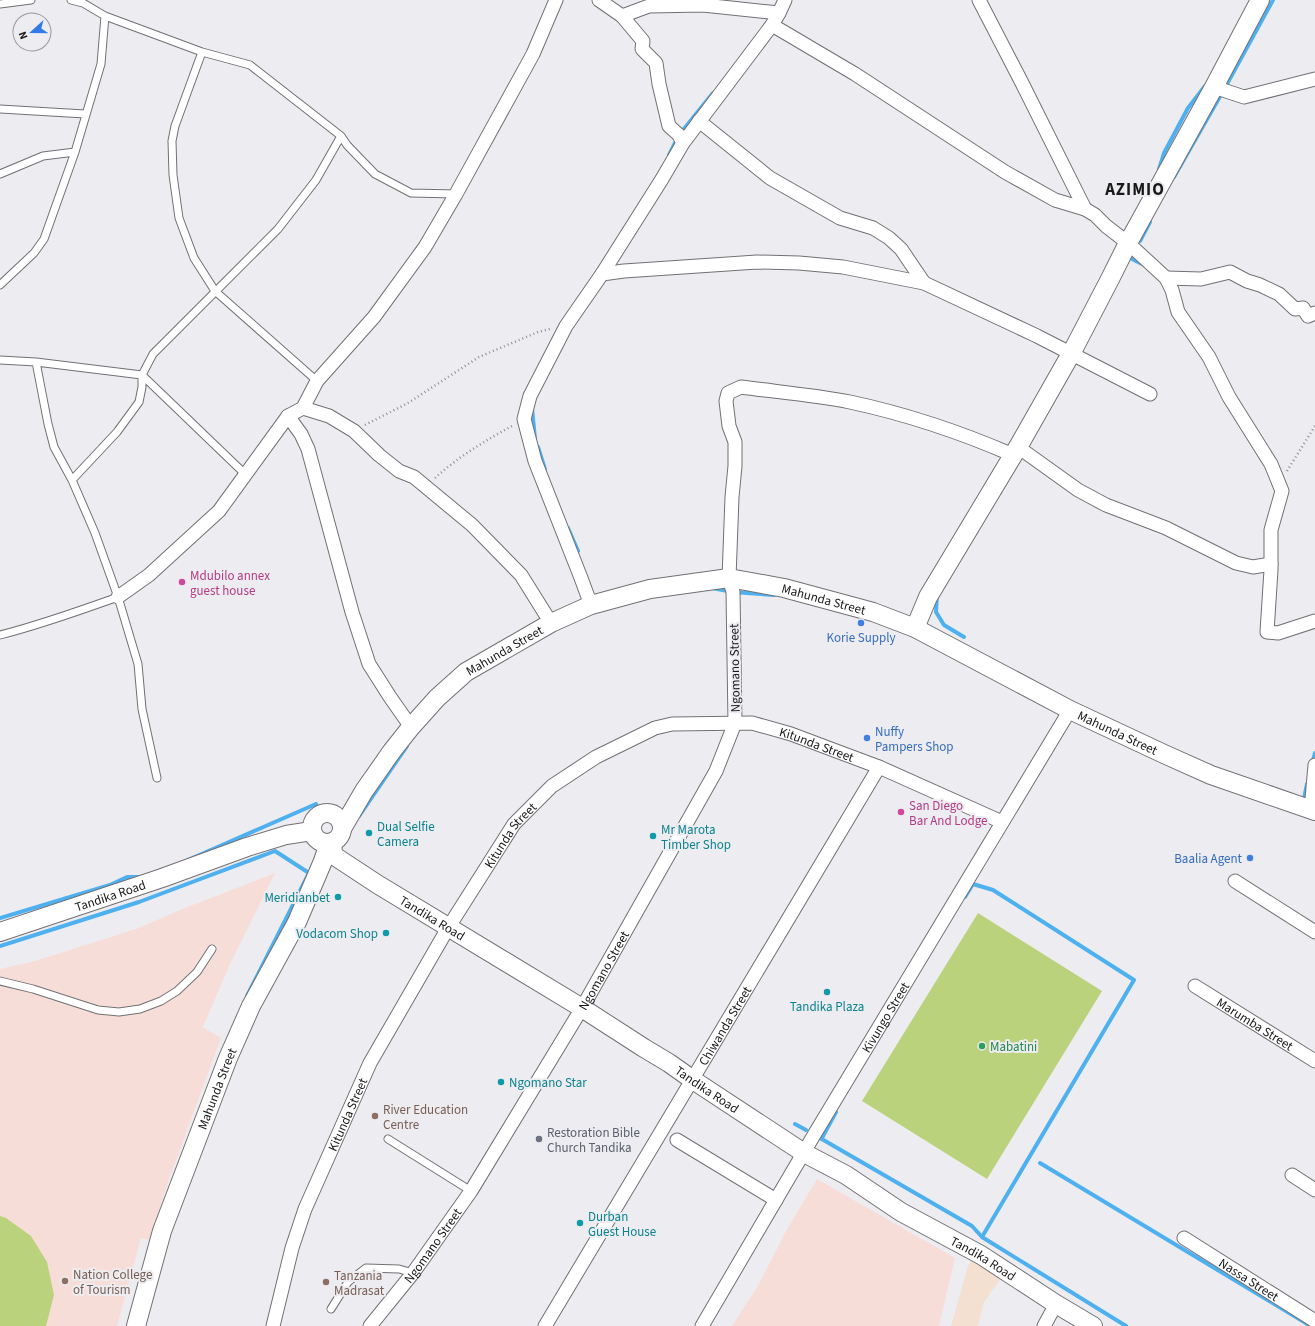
<svg xmlns="http://www.w3.org/2000/svg" width="1315" height="1326" viewBox="0 0 1315 1326" font-family="'Source Sans 3',sans-serif">
	<rect width="100%" height="100%" fill="#ededf1"/>
	<!-- commercial -->
	<path fill="#f3e0d0" d="M973 1259 1002 1277 984 1302 978 1326H951L968 1266Z"/>
	<!-- education -->
	<path fill="#f7ddd7" d="M275 873 229 966 203 1027 221 1038 167 1185 150 1240 141 1238 117 1326H0V969L35 961 136 929 185 908Z
		M817 1179 955 1258 939 1326H732L759 1284 787 1229Z"/>
	<!-- green -->
	<path fill="#bbd27d" d="M978 913 1102 991 987 1179 862 1101Z
		M0 1216 6 1218 31 1236 47 1262 54 1295 46 1326H0Z"/>
	<g fill="none" stroke-linecap="round" stroke-linejoin="round">
		<!-- stream -->
		<path stroke="#4fb0ef" stroke-width="4" d="M1227 84 1273 0
			M669 155 679 135 713 93
			M1159 169 1164 153 1188 108 1205 86
			M1174 177 1222 93
			M1140 241 1150 222
			M1127 258 1128 257 1146 266
			M532 408 535 439
			M538 447 545 469
			M568 528 578 551
			M712 588 733 592 774 595
			M937 595 936 612 944 625 964 637
			M1312 764 1315 753
			M1303 803 1307 784
			M359 816 407 746
			M339 846 349 832
			M188 860 316 804
			M965 897 973 884 993 890 1134 980 982 1237
			M0 918 110 885 127 877H142
			M0 946 139 902 275 851 309 873 247 996
			M795 1124 806 1130
			M820 1138 972 1226 982 1237 1126 1326
			M822 1138 836 1112
			M1040 1163 1309 1325"/>
		<defs>
			<path id="lane" d="M71 0 83 3 105 16 202 52 250 65 341 136 347 145 375 174 411 193 456 194
				M0 4 31 0
				M202 52 175 126 172 141 173 175 179 218 194 258 215 291 317 381
				M0 109 85 114
				M0 174 43 156 75 152
				M0 285 34 253 44 239 75 152 101 64 105 16
				M0 360 36 362 142 375 245 474
				M36 362 48 424 54 447 72 480 95 533 118 597 138 664 142 709 157 778
				M72 480 117 432 139 402 142 387V375L153 354 278 229 316 180 341 136
				M0 635C40 625 79 611 118 597
				M0 981 33 989 98 1010 119 1012 140 1009 161 1001 177 991 197 972 212 949
				M388 1139 471 1191
				M331 1309 348 1282 366 1268 399 1269 413 1273"/>
			<g id="street">
				<path d="M599 0 622 16 649 6 703 5 779 13"/>
				<path d="M979 0 1022 83 1085 209"/>
				<path d="M622 16 643 41 642 49 656 63 659 84 669 126 679 135 683 143"/>
				<path d="M772 25 855 74 1005 172 1055 200 1085 209 1095 215 1106 226 1128 243 1166 278 1172 290 1178 312 1209 357 1229 397 1271 464 1282 491 1271 530V570L1267 632 1278 633 1315 621"/>
				<path d="M1214 87 1244 97 1315 79"/>
				<path d="M699 121 770 178 840 218 873 228 889 238 901 249 924 283"/>
				<path d="M602 274 624 271 757 262 799 263 843 267 924 283 1037 336 1150 394"/>
				<path d="M1166 278 1201 279 1230 272 1247 281 1260 285 1279 294 1295 309 1303 308 1308 316 1315 313"/>
				<path d="M303 408 329 416 354 431 379 455 399 471 414 477 472 525 521 575 551 623"/>
				<path d="M288 416 301 434 308 449 352 612 369 664 390 697 411 727"/>
				<path d="M1018 447 1078 490 1106 505 1166 528 1236 563 1253 567 1271 564"/>
				<path d="M118 597 149 575 219 511 288 416 303 408 317 381 374 317 425 247 456 194 533 54 556 0"/>
				<path d="M591 605 581 578 535 461 524 419 530 396 566 326 602 274 662 179 683 143 772 25 779 13 785 0"/>
				<path d="M1311 810 1315 765"/>
				<path d="M1235 881 1315 932"/>
				<path id="s1" d="M1195 986 1315 1061"/>
				<path d="M677 1140 776 1200"/>
				<path d="M1292 1175 1315 1190"/>
				<path id="s2" d="M1184 1238 1315 1321"/>
				<path id="s3" d="M273 1326 292 1248 305 1209 370 1063 448 928 514 824 552 786 596 757 655 728 672 724 752 723 791 734 879 767 1002 822"/>
				<path id="s4" d="M370 1326 413 1273 471 1191 582 1008 716 771 735 723 733 592 729 578 732 497 735 466V442L729 426 726 401 728 393 741 387C778 392 814 395 850 402 906 414 960 432 1013 455"/>
				<path id="s5" d="M545 1326 879 767"/>
				<path id="s6" d="M702 1326 814 1135 1070 710"/>
				<path d="M1044 1326 1056 1304"/>
			</g>
			<g id="secondary">
				<path d="M915 628 928 597 1018 447 1072 352 1110 279 1128 243 1214 87 1260 0"/>
				<circle cx="327" cy="828" r="15"/>
				<path id="s7" d="M343 827 364 791 392 751 411 727 437 698 466 672 551 623 591 605 650 589 729 578 784 588 873 612 915 628 1070 710 1164 754 1211 775 1315 811"/>
				<path id="s8" d="M332 843 333 853 336 857 377 884 582 1008 644 1048 669 1063 693 1080 804 1153 846 1175 901 1212 981 1255 1056 1304 1093 1326"/>
				<path id="s9" d="M0 932 162 878 247 847 286 835 312 831"/>
				<path id="s10" d="M136 1326 162 1231 228 1058 251 1006 297 922 323 861 329 843"/>
			</g>
		</defs>
		<!-- lane casing -->
		<use href="#lane" stroke="#717175" stroke-width="9"/>
		<!-- street casing -->
		<use href="#street" stroke="#717175" stroke-width="15"/>
		<!-- secondary casing -->
		<use href="#secondary" stroke="#717175" stroke-width="20"/>
		<!-- path -->
		<path stroke="#919193" stroke-width="2.5" stroke-dasharray="1 3" stroke-linecap="butt" d="M365 425 408 403 479 357 538 332 550 329
			M1287 471 1315 426
			M435 478C458 457 486 440 514 425"/>
		<!-- lane -->
		<use href="#lane" stroke="#fff" stroke-width="7"/>
		<!-- street -->
		<use href="#street" stroke="#fff" stroke-width="13"/>
		<!-- secondary -->
		<use href="#secondary" stroke="#fff" stroke-width="18"/>
	</g>
	<!-- markers -->
	<g fill="#d1479c" stroke="#ededf1" stroke-width="1.5">
		<circle cx="182" cy="582" r="4"/>
		<circle cx="901" cy="812" r="4"/>
	</g>
	<g fill="#3f7fe0" stroke="#ededf1" stroke-width="1.5">
		<circle cx="861" cy="623" r="4"/>
		<circle cx="867" cy="738" r="4"/>
		<circle cx="1250" cy="858" r="4"/>
	</g>
	<g fill="#0f9aa8" stroke="#ededf1" stroke-width="1.5">
		<circle cx="369" cy="833" r="4"/>
		<circle cx="653" cy="836" r="4"/>
		<circle cx="338" cy="897" r="4"/>
		<circle cx="386" cy="933" r="4"/>
		<circle cx="827" cy="992" r="4"/>
		<circle cx="501" cy="1082" r="4"/>
		<circle cx="580" cy="1223" r="4"/>
	</g>
	<circle fill="#2e9e5b" stroke="#ededf1" stroke-width="1.5" cx="982" cy="1046" r="4"/>
	<g fill="#8d6e63" stroke="#ededf1" stroke-width="1.5">
		<circle cx="375" cy="1116" r="4"/>
		<circle cx="65" cy="1281" r="4"/>
		<circle cx="326" cy="1282" r="4"/>
	</g>
	<circle fill="#6b7280" stroke="#ededf1" stroke-width="1.5" cx="539" cy="1139" r="4"/>
	<g text-anchor="middle" stroke-width="4" stroke-linejoin="round" paint-order="stroke">
		<!-- hotel labels -->
		<g font-size="13" fill="#b23c85" stroke="#ededf1" text-anchor="start">
			<text x="190" y="580">Mdubilo annex<tspan x="190" dy="15">guest house</tspan></text>
			<text x="909" y="810">San Diego<tspan x="909" dy="15">Bar And Lodge</tspan></text>
		</g>
		<!-- street labels -->
		<g font-size="13" fill="#19191a" stroke="#ededf1">
			<text dy="5" stroke="none"><textPath href="#s7" startOffset="579">Mahunda Street</textPath></text>
			<text dy="5" stroke="none"><textPath href="#s7" startOffset="243">Mahunda Street</textPath></text>
			<text transform="translate(734 668) rotate(-91)" y="5">Ngomano Street</text>
			<text dy="5" stroke="none"><textPath href="#s7" startOffset="903">Mahunda Street</textPath></text>
			<text dy="5" stroke="none"><textPath href="#s3" startOffset="898">Kitunda Street</textPath></text>
			<text dy="5" stroke="none"><textPath href="#s3" startOffset="549">Kitunda Street</textPath></text>
			<text dy="5" stroke="none"><textPath href="#s9" startOffset="116">Tandika Road</textPath></text>
			<text dy="5" stroke="none"><textPath href="#s8" startOffset="129">Tandika Road</textPath></text>
			<text dy="5" stroke="none"><textPath href="#s4" startOffset="426">Ngomano Street</textPath></text>
			<text dy="5" stroke="none"><textPath href="#s6" startOffset="359">Kivungo Street</textPath></text>
			<text dy="5" stroke="none"><textPath href="#s1" startOffset="71">Marumba Street</textPath></text>
			<text dy="5" stroke="none"><textPath href="#s5" startOffset="350">Chiwanda Street</textPath></text>
			<text dy="5" stroke="none"><textPath href="#s10" startOffset="251">Mahunda Street</textPath></text>
			<text dy="5" stroke="none"><textPath href="#s8" startOffset="453">Tandika Road</textPath></text>
			<text dy="5" stroke="none"><textPath href="#s3" startOffset="225">Kitunda Street</textPath></text>
			<text dy="5" stroke="none"><textPath href="#s4" startOffset="102">Ngomano Street</textPath></text>
			<text dy="5" stroke="none"><textPath href="#s8" startOffset="777">Tandika Road</textPath></text>
			<text dy="5" stroke="none"><textPath href="#s2" startOffset="77">Nassa Street</textPath></text>
		</g>
		<!-- shop labels -->
		<g font-size="13" fill="#366cbe" stroke="#ededf1">
			<text x="861" y="642">Korie Supply</text>
			<text x="875" y="736" text-anchor="start">Nuffy<tspan x="875" dy="15">Pampers Shop</tspan></text>
			<text x="1242" y="863" text-anchor="end">Baalia Agent</text>
		</g>
		<!-- culture labels -->
		<g font-size="13" fill="#0d838f" stroke="#ededf1" text-anchor="start">
			<text x="377" y="831">Dual Selfie<tspan x="377" dy="15">Camera</tspan></text>
			<text x="661" y="834">Mr Marota<tspan x="661" dy="15">Timber Shop</tspan></text>
			<text x="330" y="902" text-anchor="end">Meridianbet</text>
			<text x="378" y="938" text-anchor="end">Vodacom Shop</text>
			<text x="827" y="1011" text-anchor="middle">Tandika Plaza</text>
			<text x="509" y="1087">Ngomano Star</text>
			<text x="588" y="1221">Durban<tspan x="588" dy="15">Guest House</tspan></text>
		</g>
		<!-- leisure labels -->
		<g font-size="13" fill="#27864d" stroke="#ededf1" text-anchor="start">
			<text x="990" y="1051">Mabatini</text>
		</g>
		<!-- education labels -->
		<g font-size="13" fill="#785e54" stroke="#ededf1" text-anchor="start">
			<text x="383" y="1114">River Education<tspan x="383" dy="15">Centre</tspan></text>
			<text x="73" y="1279">Nation College<tspan x="73" dy="15">of Tourism</tspan></text>
			<text x="334" y="1280">Tanzania<tspan x="334" dy="15">Madrasat</tspan></text>
		</g>
		<!-- worship labels -->
		<g font-size="13" fill="#5b616d" stroke="#ededf1" text-anchor="start">
			<text x="547" y="1137">Restoration Bible<tspan x="547" dy="15">Church Tandika</tspan></text>
		</g>
		<!-- district labels -->
		<g font-size="17" font-weight="bold" letter-spacing="1" fill="#19191a" stroke="#ededf1">
			<text x="1135" y="195">AZIMIO</text>
		</g>
	</g>
	<!-- north arrow -->
	<g transform="translate(32 32) rotate(249)"><circle r="19" fill="#ededf1" stroke="#98989b"/>
	<path d="M0-3L7 15L0 10L-7 15Z" fill="#327ae7"/>
	<text y="-6" font-size="11" font-weight="bold" text-anchor="middle" fill="#19191a">N</text>
	</g>
</svg>
